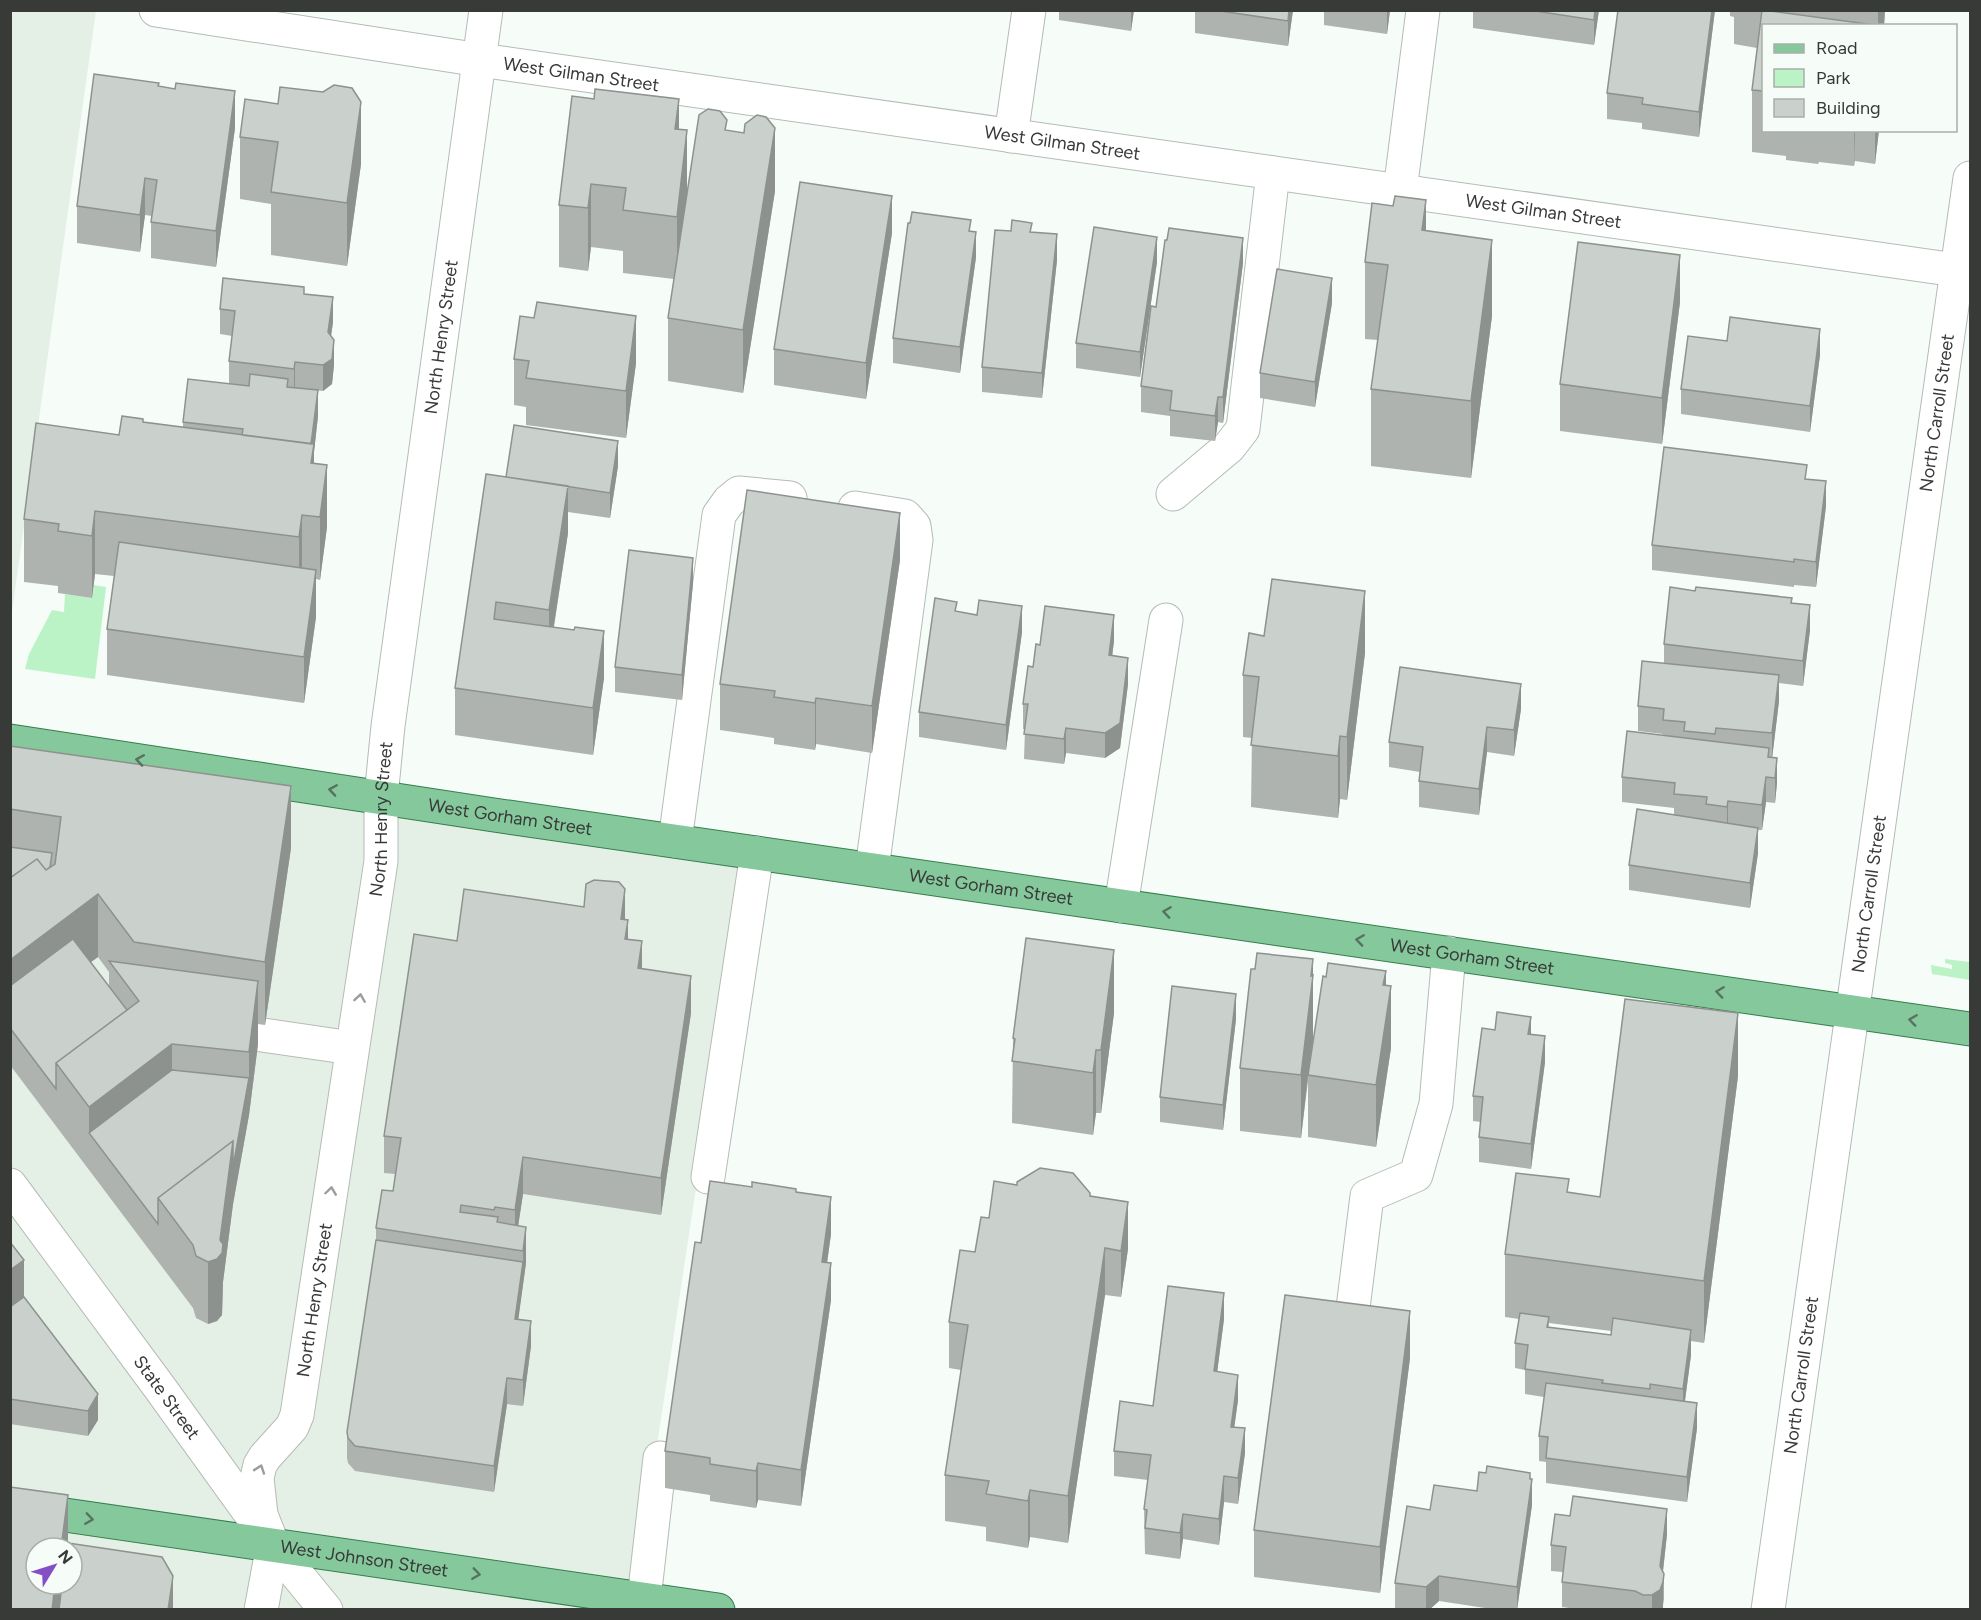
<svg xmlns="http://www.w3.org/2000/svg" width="1981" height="1620" viewBox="0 0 1981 1620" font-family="Figtree,sans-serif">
	<rect width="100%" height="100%" fill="#f6fcf7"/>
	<!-- built -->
	<path fill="#e4f0e6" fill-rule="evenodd" d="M11 11H96L11 619Z
		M10 741 747 852 634 1597 718 1609H11ZM36 1548H72V1584H36Z"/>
	<!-- green -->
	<path fill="#bbf3c7" d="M94 585 106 587 95 679 25 669 29 654 52 610 64 612 65 594 92 598Z
		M1945 959 1970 962V980L1932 974 1931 965 1952 969V965L1945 963Z"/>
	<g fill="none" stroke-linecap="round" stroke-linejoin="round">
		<defs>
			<g id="minor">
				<path id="s1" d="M156 10 480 60 1970 272"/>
				<path d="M1011 136 1029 10"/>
				<path d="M1400 191 1423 10"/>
				<path d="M1173 494 1229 447 1243 429 1273 173"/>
				<path d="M855 508 905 516 914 526 916 540 872 869"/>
				<path d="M675 841 719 515 729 501 739 493 790 498"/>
				<path d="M1121 906 1166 620"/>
				<path d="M214 1028 352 1048"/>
				<path d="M708 1177 757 853"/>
				<path id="s2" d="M10 1185 160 1388 273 1545 326 1610"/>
				<path d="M1353 1308 1367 1196 1416 1175 1436 1104 1449 953"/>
				<path d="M644 1599 660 1458"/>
				<path id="s3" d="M261 1610 273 1545 261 1515 257 1478 260 1465 265 1457 292 1427 297 1415 381 861V797L388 726 486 10"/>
				<path id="s4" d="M1768 1610 1970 178"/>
			</g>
			<g id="major">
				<path id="s5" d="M10 741 494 815 1970 1029"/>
				<path id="s6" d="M10 1507 718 1610"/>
			</g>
		</defs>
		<!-- minor casing -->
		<use href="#minor" stroke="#b5bbb6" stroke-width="35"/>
		<!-- major casing -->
		<use href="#major" stroke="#357e4d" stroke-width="35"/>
		<!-- minor -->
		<use href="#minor" stroke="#fff" stroke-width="33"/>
		<!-- major -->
		<use href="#major" stroke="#85c89b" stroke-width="33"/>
	</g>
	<!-- wall -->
	<path fill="#aeb3af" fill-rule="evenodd" d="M1059 10H1134L1131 31 1059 20Z
		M1195 10H1293L1288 46 1195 33Z
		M1324 10H1390L1387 34 1324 25Z
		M1473 10H1599L1594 45 1473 28Z
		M1715 10 1699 137 1642 129V123L1607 119V93Z
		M1730 10H1885L1884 26H1764V130H1879L1875 164 1855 161 1854 166 1819 162 1818 164 1786 160V156L1752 152V90L1757 48 1734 44V17L1730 16Z
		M159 86 175 89 235 128 216 267 151 258V222L152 216 145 215 140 252 77 243V206Z
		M245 99 361 164 347 266 271 255V204L240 199V137Z
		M679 130 687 193 727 130 775 191 743 393 668 381V318L674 279 623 273V251L591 247 588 271 559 267V205Z
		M1426 230 1492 316 1471 478 1371 466V389L1378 340 1365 339V262Z
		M971 231 976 257 960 373 893 363V338Z
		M1011 231 1032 232 1057 260 1042 398 982 392V367Z
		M892 233 866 399 774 385V349Z
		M1157 262 1140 377 1076 368V343Z
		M1243 263 1223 423 1218 422 1215 441 1170 436V416L1141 412V386L1156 307Z
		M304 294 333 322 331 336 334 365 332 384 323 391 295 388 318 416 314 452V463L327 527 320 580 316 579V617L304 703 107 675V629L114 576 95 574 92 598 58 593V586L24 582V519L119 435 143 422 183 427V422L229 384V361L232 336 220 334V309Z
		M1680 302 1662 444 1560 431V384Z
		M1332 303 1315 407 1260 398V373Z
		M1820 355 1810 432 1681 414V389Z
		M514 359 636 363 626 438 526 425V407L514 405Z
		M618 466 610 518 568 512V533L554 627 604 678 593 755 455 735V688L506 477Z
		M1807 479 1826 506 1816 587 1794 585V587L1652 570V545Z
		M900 560 872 753 816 744 815 750 774 744V738L720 730V684Z
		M693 583 682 700 615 692V667Z
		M1792 603 1810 630 1803 686 1779 683V701L1772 758 1777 783 1775 803 1766 802 1762 830H1758V853L1750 908 1629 890V865L1674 815V808L1622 802V777L1663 736V734L1638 731V706L1664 663V644Z
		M957 611 1022 632 1006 750 919 737V712Z
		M1114 641 1112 656 1128 684 1120 748 1105 758 1066 753 1064 764 1024 759 1025 729H1023V704L1033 667 1040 645Z
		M1365 653 1347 800 1340 799 1338 818 1251 807 1252 738 1243 737V675Z
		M1521 709 1514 756 1487 752 1479 815 1419 807V781L1420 772 1389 767V742Z
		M10 746 291 848 265 1025 258 1024V1044L249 1115 233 1204 223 1282 222 1315 217 1321 208 1324 196 1318 193 1308 10 1065ZM98 957 109 972V987L90 962Z
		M625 919 628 939 642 969 691 1013 661 1215 523 1194 518 1226 526 1263 518 1319 531 1346 523 1406 507 1404 494 1492 355 1471 348 1463 347 1458V1432L376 1240V1228L393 1191 395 1174 384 1173V1136L457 941Z
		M1313 975V1038L1386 985 1391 1048 1376 1147 1308 1137V1081L1301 1138 1240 1131V1068Z
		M1114 1013 1101 1113H1096L1093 1135 1012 1123 1013 1038Z
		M1236 1019 1223 1130 1160 1122V1097Z
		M1531 1034 1545 1062 1531 1169 1479 1162V1137L1481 1122 1473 1121V1096Z
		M1738 1076 1704 1343 1691 1341V1355L1685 1401 1697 1428 1687 1502 1546 1483V1462L1539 1461V1436L1544 1397 1525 1394V1370L1515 1368V1343L1519 1319 1505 1317V1254L1569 1193 1600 1197ZM1549 1323 1611 1331V1335L1549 1327Z
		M752 1187 796 1192 831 1234 827 1263 831 1300 801 1506 758 1500 756 1508 710 1501V1495L665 1488V1451L701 1243Z
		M1090 1196 1128 1249 1121 1297 1105 1295 1068 1543 1030 1537 1028 1548 986 1541V1527L945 1521V1475L961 1370 949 1368V1322L989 1218Z
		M10 1242 24 1297 98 1420 88 1436 10 1424Z
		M1224 1319 1217 1372 1238 1400 1234 1427 1245 1453 1238 1504 1224 1502 1219 1545 1183 1539 1180 1559 1145 1554 1144 1509 1148 1480 1114 1476V1451L1153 1406Z
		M1410 1358 1380 1593 1254 1577V1530Z
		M1530 1479 1532 1505 1517 1610H1498L1439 1601 1429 1610H1405L1395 1608V1583L1430 1510 1477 1491Z
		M1667 1534 1663 1572 1664 1599 1662 1610H1583L1562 1607V1582L1563 1572 1551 1571V1545Z"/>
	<!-- shaded-wall -->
	<path fill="#8d928e" d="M1131 10H1134L1131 31Z
		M1289 10H1293L1288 46V21Z
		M1387 10H1390L1387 34Z
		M1595 10H1599L1594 45V20Z
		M1712 10H1715L1699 137V112Z
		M1878 10H1885L1884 26H1878Z
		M235 91V128L216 267V231Z
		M679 99V161L675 129Z
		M361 102V164L347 266V203Z
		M775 128V191L743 393V330Z
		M687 130V193L677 279V217Z
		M1854 130H1855L1854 166Z
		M1875 130H1879L1875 164Z
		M145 178V215L140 252V215Z
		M591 184V247L588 271V208Z
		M892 196V233L866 399V363Z
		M1426 200V276L1422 230Z
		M976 232V257L960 373V347Z
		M1057 234V260L1042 398V373Z
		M1157 237V262L1140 377V352Z
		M1243 238V263L1223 423V397Z
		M1492 240V316L1471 478V401Z
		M1680 255V302L1662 444V398Z
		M1332 278V303L1315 407V382Z
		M333 297V322L328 357V332Z
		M636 316V363L626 438V391Z
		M1820 329V355L1810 432V406Z
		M334 340V365L332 384 323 391V365Z
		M295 362V388L294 394V369Z
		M318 390V416L314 452V507L311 447Z
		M1218 397V422L1215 441V416Z
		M618 441V466L610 518V493Z
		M327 465V527L320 580V517Z
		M1826 481V506L1816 587V562Z
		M568 486V533L549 657V610Z
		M95 511V574L92 598V536Z
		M900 513V560L872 753V706Z
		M302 515V577L299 600V537Z
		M693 558V583L682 700V675Z
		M316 570V617L304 703V657Z
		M1365 591V653L1347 800V737Z
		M1810 605V630L1803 686V661Z
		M1022 606V632L1006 750V725Z
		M1114 615V641L1109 681V655Z
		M604 631V678L593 755V708Z
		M1128 658V684L1120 748 1105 758V733Z
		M1779 675V701L1772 759V733Z
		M1521 684V709L1514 756V730Z
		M816 698V744L815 750V703Z
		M1487 727V752L1479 815V789Z
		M1066 728V753L1064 764V739Z
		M1340 736V799L1338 818V756Z
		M1777 758V783L1775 803V778Z
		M1766 777V802L1762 830V805Z
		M291 786V848L265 1025V962Z
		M1728 801V826L1727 832V807Z
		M1758 828V853L1750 908V883Z
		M625 889V926L621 919Z
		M98 894V957L10 1022V960Z
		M628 920V956L625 939Z
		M642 941V978L638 968Z
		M1114 950V1013L1101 1113V1050Z
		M1313 959V1038L1308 1075 1301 1138V1075Z
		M1386 971V1019L1391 986V1048L1376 1147V1085L1383 985Z
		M691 976V1013L661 1215V1178Z
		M258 981V1044L249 1115 233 1204 223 1282 222 1315 217 1321 208 1324V1262L220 1240 233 1141 249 1078V1052Z
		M1236 994V1019L1223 1130V1105Z
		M1738 1013V1076L1704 1343V1281Z
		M1531 1017V1042L1528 1034Z
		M1545 1036V1062L1531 1169V1144Z
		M172 1044V1107L89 1133V1107Z
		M1096 1050V1113L1093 1135V1073Z
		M523 1157V1194L515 1247V1210Z
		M831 1197V1234L822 1299V1262Z
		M1128 1202V1249L1121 1297V1251Z
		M526 1227V1263L515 1344V1319L523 1262V1251Z
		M1105 1248V1295L1068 1543V1496Z
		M24 1260V1322L10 1332V1270Z
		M831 1263V1300L801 1506V1470Z
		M1224 1293V1319L1214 1397V1371Z
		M1410 1311V1358L1380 1593V1547Z
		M531 1321V1346L523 1406V1380Z
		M1691 1330V1355L1683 1415V1389Z
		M1238 1375V1400L1231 1452V1427Z
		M507 1378V1404L494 1492V1466Z
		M98 1394V1420L88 1436V1411Z
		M1697 1403V1428L1687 1502V1477Z
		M1245 1428V1453L1238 1504V1478Z
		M758 1463V1500L756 1508V1471Z
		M1530 1473V1494L1532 1479V1505L1517 1610V1587Z
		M1224 1476V1502L1219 1545V1519Z
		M1030 1490V1537L1028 1548V1501Z
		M68 1495V1548H61Z
		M1667 1509V1534L1661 1588 1664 1574 1663 1608 1662 1610H1652V1595L1660 1566Z
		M1183 1514V1539L1180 1559V1533Z
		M173 1576V1610H168Z
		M1439 1576V1601L1429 1610H1426V1587Z
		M55 1584H67L64 1610H52Z"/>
	<!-- building -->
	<path fill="#cad0cb" stroke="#8d928e" stroke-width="1.5" d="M1214 10H1289L1288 21Z
		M1529 10H1595L1594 20Z
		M1618 10H1712L1699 112 1642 104 1643 98 1607 93Z
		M1762 10H1763L1882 26H1764V91L1752 90Z
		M94 74 159 83 158 86 175 89 176 83 235 91 216 231 151 222 157 180 145 178 140 215 77 206Z
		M334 85 352 88 361 102 347 203 271 192 278 142 240 137 245 99 278 104 280 87 323 92Z
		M595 89 679 99 675 129 687 130 677 217 623 210 626 188 591 184 588 208 559 205 572 96 594 99Z
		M708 109 720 111 727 120 725 130 744 133 745 124 757 115 766 117 775 128 743 330 668 318 699 115Z
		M800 182 892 196 866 363 774 349Z
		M1395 196 1426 200 1422 230 1492 240 1471 401 1371 389 1388 265 1365 262 1372 203 1393 206Z
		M912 212 971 220 969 231 976 232 960 347 893 338 908 223H910Z
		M1012 220 1032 223 1030 232 1057 234 1042 373 982 367 995 230 1011 231Z
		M1094 227 1157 237 1140 352 1076 343Z
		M1169 228 1243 238 1223 397H1218L1215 416 1170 410 1172 391 1141 386 1151 306 1156 307 1165 240H1167Z
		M1578 242 1680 255 1662 398 1560 384Z
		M1277 269 1332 278 1315 382 1260 373Z
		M223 278 304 287V294L333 297 328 332 334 340 332 359 323 365 295 362 294 369 229 361 235 311 220 309Z
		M537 302 636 316 626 391 526 378 529 361 514 359 520 316 534 318Z
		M1730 317 1820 329 1810 406 1681 389 1688 336 1727 341Z
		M250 374 288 379 287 387 318 390 311 444 242 435 243 429 183 422 188 379 249 386Z
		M122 416 143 419V422L314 444 311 463 327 465 320 517 302 515 299 537 95 511 92 536 58 531 59 524 24 519 36 423 119 435Z
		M514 425 618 441 610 493 506 477Z
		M1664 447 1807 465 1805 479 1826 481 1816 562 1794 559V562L1652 545Z
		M486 474 568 486 549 610 496 602 494 619 574 630 575 627 604 631 593 708 455 688Z
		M747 490 900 513 872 706 816 698 815 703 774 697 775 691 720 684Z
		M119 542 316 570 304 657 107 629Z
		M629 550 693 558 682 675 615 667Z
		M1272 579 1365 591 1347 737 1340 736 1338 756 1251 745 1259 677 1243 675 1249 633 1264 636Z
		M1670 587 1695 591 1696 587 1792 598 1791 603 1810 605 1803 661 1664 644Z
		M935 598 957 602 955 611 977 615 979 600 1022 606 1006 725 919 712Z
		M1045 606 1114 615 1109 655 1128 658 1120 723 1105 733 1066 728 1064 739 1024 734 1028 704H1023L1028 666 1033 667 1036 644 1040 645Z
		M1642 661 1779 675 1772 733 1716 728 1715 734 1684 731 1685 722 1663 720 1664 709 1638 706Z
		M1400 667 1521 684 1514 730 1487 727 1479 789 1419 781 1423 747 1389 742Z
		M1627 731 1769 748 1768 757 1777 758 1775 778 1766 777 1762 805 1728 801 1727 807 1706 804 1707 797 1674 794 1675 783 1622 777Z
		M10 746 291 786 265 962 134 942 98 894 10 960V878L37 859 46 870 55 864 61 817 10 809Z
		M1637 809 1758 828 1750 883 1629 865Z
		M10 847 52 853 50 867 46 870 37 859 10 878Z
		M594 880 619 882 625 889 621 919 628 920 625 939 642 941 638 968 691 976 661 1178 523 1157 515 1210 495 1207 494 1210 461 1205 460 1212 498 1217 497 1222 526 1227 523 1251 376 1228 382 1190 393 1191 401 1138 384 1136 414 934 457 941 464 889 584 907 586 884Z
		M1026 938 1114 950 1101 1050H1096L1093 1073 1012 1061 1015 1039 1013 1038Z
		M73 939 127 1010 56 1063V1089L10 1028V986Z
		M1257 953 1313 959 1311 976 1313 975 1301 1075 1240 1068 1251 969H1255Z
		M109 961 258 981 249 1052 172 1044 89 1107 56 1063 139 1001Z
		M1328 963 1386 971 1383 985 1391 986 1376 1085 1308 1075 1323 976 1326 977Z
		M1172 986 1236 994 1223 1105 1160 1097Z
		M1625 999 1738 1013 1704 1281 1505 1254 1516 1173 1569 1179 1567 1192 1600 1197Z
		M1497 1012 1531 1017 1528 1034 1545 1036 1531 1144 1479 1137 1483 1097 1473 1096 1482 1028 1495 1030Z
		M172 1070 249 1078 233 1167V1141L158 1198V1224L89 1133Z
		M233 1141 220 1240 223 1244 222 1253 217 1259 208 1262 196 1256 193 1245 158 1198Z
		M1040 1168 1073 1173 1090 1193V1196L1128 1202 1121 1251 1105 1248 1068 1496 1030 1490 1028 1501 986 1494 989 1481 945 1475 968 1325 949 1322 960 1250 975 1252 981 1217 989 1218 994 1181 1017 1185V1182Z
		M710 1181 752 1187V1182L796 1189V1192L831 1197 822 1262 831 1263 801 1470 758 1463 756 1471 710 1464V1458L665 1451 695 1242 701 1243Z
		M376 1240 523 1262 515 1319 531 1321 523 1380 507 1378 494 1466 355 1446 348 1438 347 1432Z
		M10 1242 24 1260 10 1270Z
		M1168 1286 1224 1293 1214 1371 1238 1375 1231 1427 1245 1428 1238 1478 1224 1476 1219 1519 1183 1514 1180 1533 1145 1528 1147 1510 1144 1509 1151 1455 1114 1451 1120 1401 1153 1406Z
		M1285 1295 1410 1311 1380 1547 1254 1530Z
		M24 1297 98 1394 88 1411 10 1399V1307Z
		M1520 1313 1549 1317 1547 1327 1611 1335 1613 1318 1691 1330 1683 1389 1650 1384V1389L1602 1383 1603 1380 1525 1369 1528 1345 1515 1343Z
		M1546 1383 1697 1403 1687 1477 1546 1458 1548 1437 1539 1436Z
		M1487 1466 1530 1473V1479H1532L1517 1587 1439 1576 1426 1587 1395 1583 1407 1506 1430 1510 1434 1485 1477 1491 1479 1472 1486 1473Z
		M10 1487 68 1495 61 1548H36V1584H55L52 1610H10Z
		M1573 1496 1667 1509 1660 1566 1664 1574 1663 1582 1660 1590 1652 1595H1643L1635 1591 1562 1582 1566 1547 1551 1545 1555 1514 1570 1516Z
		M68 1543 162 1557 173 1576 168 1610H59L62 1584H72V1548H67Z"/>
	<!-- one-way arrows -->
	<defs><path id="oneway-chevron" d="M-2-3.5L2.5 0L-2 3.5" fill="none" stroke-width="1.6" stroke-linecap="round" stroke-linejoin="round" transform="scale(1.5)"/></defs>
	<g stroke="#577360">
		<use href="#oneway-chevron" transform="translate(140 760) rotate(-171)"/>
		<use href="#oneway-chevron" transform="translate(333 790) rotate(-171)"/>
		<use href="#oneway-chevron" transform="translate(1167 912) rotate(-172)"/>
		<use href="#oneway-chevron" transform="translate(1360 940) rotate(-172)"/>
		<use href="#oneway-chevron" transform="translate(1720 992) rotate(-172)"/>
		<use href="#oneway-chevron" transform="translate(1913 1020) rotate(-172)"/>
		<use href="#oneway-chevron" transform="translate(89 1519) rotate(8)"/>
		<use href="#oneway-chevron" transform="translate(476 1574) rotate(8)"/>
	</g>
	<g stroke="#9c9c9c">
		<use href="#oneway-chevron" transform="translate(360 998) rotate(-81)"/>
		<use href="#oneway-chevron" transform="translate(331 1191) rotate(-82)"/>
		<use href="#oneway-chevron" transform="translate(260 1469) rotate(-71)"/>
	</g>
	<g text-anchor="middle" stroke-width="5" stroke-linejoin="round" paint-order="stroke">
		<!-- street labels -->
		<g font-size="18" fill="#383a38" stroke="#f6fcf7">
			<text dy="6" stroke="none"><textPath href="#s1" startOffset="430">West Gilman Street</textPath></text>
			<text dy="6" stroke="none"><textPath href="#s1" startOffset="916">West Gilman Street</textPath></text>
			<text dy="6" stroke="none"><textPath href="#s1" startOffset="1402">West Gilman Street</textPath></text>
			<text dy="6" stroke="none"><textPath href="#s3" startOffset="1300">North Henry Street</textPath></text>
			<text dy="6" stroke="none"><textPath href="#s4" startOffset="1209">North Carroll Street</textPath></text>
			<text dy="6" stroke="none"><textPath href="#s5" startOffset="506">West Gorham Street</textPath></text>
			<text dy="6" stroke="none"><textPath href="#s3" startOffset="814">North Henry Street</textPath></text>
			<text dy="6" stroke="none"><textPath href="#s5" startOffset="992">West Gorham Street</textPath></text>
			<text dy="6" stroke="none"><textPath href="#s4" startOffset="723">North Carroll Street</textPath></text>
			<text dy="6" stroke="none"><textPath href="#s5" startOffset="1478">West Gorham Street</textPath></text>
			<text dy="6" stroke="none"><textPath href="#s3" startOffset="328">North Henry Street</textPath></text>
			<text dy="6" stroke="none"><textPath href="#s4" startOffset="237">North Carroll Street</textPath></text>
			<text dy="6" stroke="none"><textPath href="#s2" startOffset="264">State Street</textPath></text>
			<text dy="6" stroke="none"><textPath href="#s6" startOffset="358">West Johnson Street</textPath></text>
		</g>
	</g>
	<!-- border -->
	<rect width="1981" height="1620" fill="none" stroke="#383a38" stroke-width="24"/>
	<!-- legend -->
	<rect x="1762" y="24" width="195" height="108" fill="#f6fcf7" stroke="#aaaeab" stroke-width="1.5"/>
	<rect x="1774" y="44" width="30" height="9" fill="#85c89b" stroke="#aaaeab" stroke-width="1.5"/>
	<text x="1816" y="54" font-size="18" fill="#383a38">Road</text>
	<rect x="1774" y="69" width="30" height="18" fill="#bbf3c7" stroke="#aaaeab" stroke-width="1.5"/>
	<text x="1816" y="84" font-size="18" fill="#383a38">Park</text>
	<rect x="1774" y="99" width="30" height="18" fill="#cad0cb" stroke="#aaaeab" stroke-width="1.5"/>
	<text x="1816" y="114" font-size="18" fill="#383a38">Building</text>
	<!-- north arrow -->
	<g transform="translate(54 1566) rotate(52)"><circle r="28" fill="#f6fcf7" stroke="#aaaeab" stroke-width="1.5"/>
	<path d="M0-4.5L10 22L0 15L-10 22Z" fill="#834ec6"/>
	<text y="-9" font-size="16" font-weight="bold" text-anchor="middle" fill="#383a38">N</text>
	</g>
</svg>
